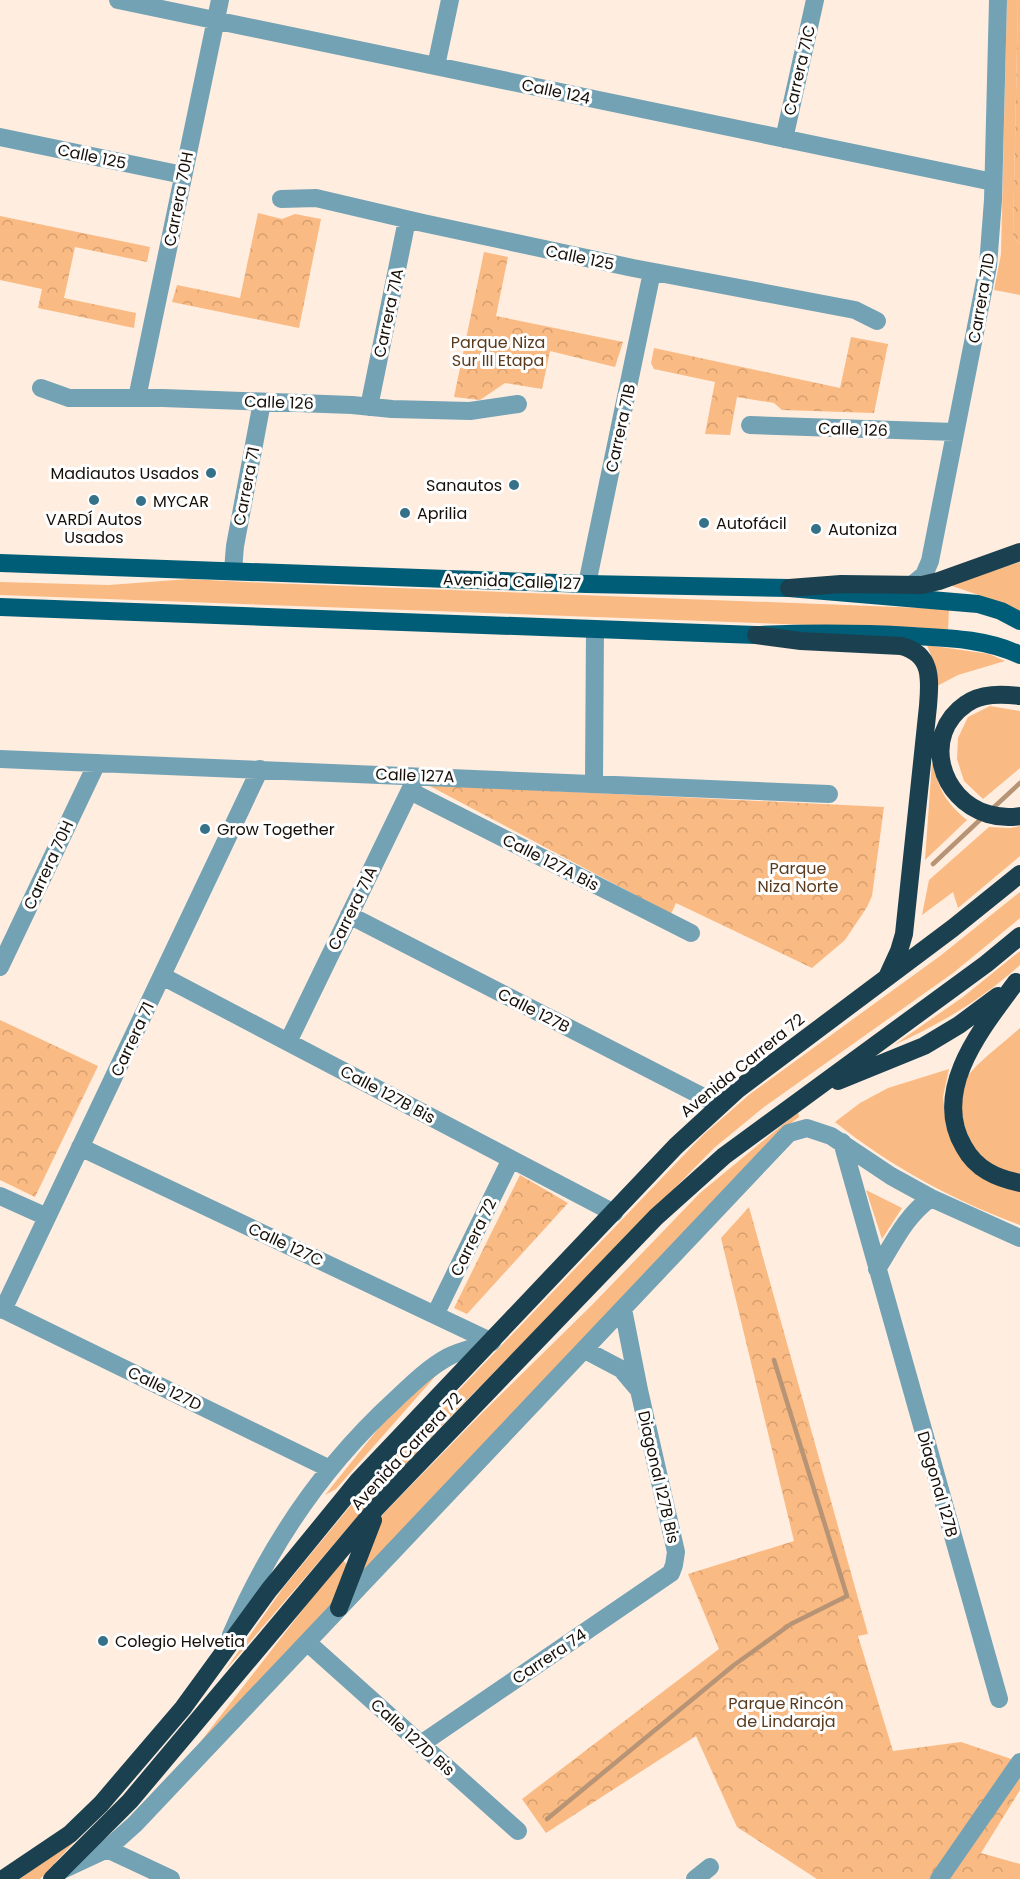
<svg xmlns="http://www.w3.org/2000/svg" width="1020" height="1879" viewBox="0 0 1020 1879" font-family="Poppins,sans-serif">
	<defs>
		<pattern id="park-crowns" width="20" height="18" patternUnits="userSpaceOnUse" patternTransform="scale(1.5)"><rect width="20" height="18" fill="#faba83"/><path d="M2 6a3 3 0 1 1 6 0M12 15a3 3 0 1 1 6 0" fill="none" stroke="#d69f70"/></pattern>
	</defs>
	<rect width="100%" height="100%" fill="#ffeddf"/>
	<!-- green -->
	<path fill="#faba83" d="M1007 0H1018L1013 237 1020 244V295L994 290 1001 254Z
		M1020 562V613L982 596 949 585Z
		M189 579 268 583 949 609 948 630 0 595V582L109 585Z
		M927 645 989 654 1005 661 958 675 937 686 936 669Z
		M990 706 1020 711V768L983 799 964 781 957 759 958 738 968 717Z
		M932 762C939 789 945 802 967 820L925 860Z
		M1020 826V856L958 908 953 892 922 915 929 880 989 827 1010 828Z
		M1020 892V918L953 973 764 1107 714 1148 452 1415 370 1502 224 1672 283 1588 365 1488 703 1135 750 1094 940 956Z
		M1020 951V965C981 1000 942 1023 894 1045L963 997Z
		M1020 1028V1174C1007 1171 996 1169 986 1160 964 1142 951 1097 971 1072 984 1057 1005 1042 1020 1028Z
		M949 1069 943 1097 947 1129 1020 1191V1225C953 1200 891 1167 835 1122L860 1103 888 1088Z
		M798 1112 799 1117 782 1130 359 1577 383 1514 483 1412 592 1305 700 1193Z
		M866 1190 902 1208 882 1239Z
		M440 1371 336 1489 325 1495 390 1414Z
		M342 1559 349 1567 336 1605 191 1754Z
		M77 1839 40 1879H19Z"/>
	<!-- park -->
	<path fill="url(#park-crowns)" d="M1018 0H1020V244L1013 237Z
		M258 213 282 219 295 214 321 219 299 328 172 302 177 285 240 298Z
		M0 216 150 247 147 262 75 247 64 298 136 313 134 328 38 308 42 289 0 280Z
		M484 252 508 257 496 316 623 342 615 367 550 351 542 389 505 383 480 400 454 397Z
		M851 337 888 344 874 413 782 410 774 403 737 397 730 435 705 434 715 382 654 369 651 363 654 348 840 388Z
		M428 785 884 807 872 896 867 907 845 940 812 968 676 903 671 914Z
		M0 1020 98 1066 35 1197 0 1180Z
		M520 1175 568 1203 467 1314 454 1308Z
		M749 1207 868 1634 858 1636 893 1751 961 1742 1020 1762V1790L981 1853 1020 1864V1879H817L737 1827 696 1736 546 1833 522 1799 719 1649 688 1574 794 1541 721 1238Z"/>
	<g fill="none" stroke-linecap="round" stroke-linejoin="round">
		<!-- stream -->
		<path stroke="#b79476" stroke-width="4.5" d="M992 809 1020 783
			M933 864 983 817
			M547 1819 734 1665 791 1624 847 1596 774 1360"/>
		<!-- minor -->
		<path stroke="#74a2b5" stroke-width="18" d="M118 0 993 182
			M436 66 450 0
			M0 137 183 175
			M784 139 815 0
			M281 199 316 198 423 223 633 268 855 310 877 321
			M41 388 69 398H163L352 405 392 409 470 411 518 404
			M137 398 220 0
			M369 407 407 220
			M750 425 955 432
			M233 570 235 546 262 402
			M587 584 652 272
			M912 585 924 575 930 561 988 266 993 200 998 0
			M0 759 829 794
			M594 782 595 629
			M410 791 691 933
			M349 915 719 1105
			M0 967 97 763
			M162 976 614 1213
			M288 1042 414 782
			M842 1142 999 1699
			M80 1147 492 1342
			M0 1196 47 1217
			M877 1269C893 1244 906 1215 931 1198
			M0 1308 330 1469
			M3 1310 260 769
			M435 1315 511 1159
			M585 1350 621 1369 638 1389
			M231 1635C269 1546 324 1465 395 1400 412 1384 428 1368 448 1357 461 1350 478 1347 492 1342
			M308 1643 518 1831
			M421 1744 671 1573 674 1565 676 1552 639 1390 623 1309
			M107 1849 171 1879
			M60 1871 107 1849 135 1824 789 1133 807 1128 831 1136 891 1176 931 1198 1020 1238
			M695 1879 710 1867
			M939 1879 1020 1762"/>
		<!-- major -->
		<path stroke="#005d77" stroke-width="18" d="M0 563 587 584 789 588 978 604 1001 611 1020 621
			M0 607 756 635C808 633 860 633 912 636 949 638 987 639 1020 655"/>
		<!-- highway -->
		<path stroke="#1b4150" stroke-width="18" d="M789 588 841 584 922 585 939 581 1020 552
			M756 635 801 641 901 646C933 654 930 680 928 706L904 934 899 951 888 975
			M1020 696C1002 694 981 693 966 704 921 735 940 800 988 814 998 817 1009 818 1020 816
			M1016 982C983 1027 930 1090 964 1147 976 1169 996 1178 1020 1183
			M838 1081 924 1046 959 1025 998 996
			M339 1608 373 1520
			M3 1879 70 1834 101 1804 183 1708 269 1590 358 1481 676 1146 737 1090 953 928 1020 874
			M52 1879 130 1801 377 1507 656 1217 724 1156 986 964 1020 936"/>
	</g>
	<!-- markers -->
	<g fill="#357188" stroke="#fefefe" stroke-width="2">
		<circle cx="211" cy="473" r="6"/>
		<circle cx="514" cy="485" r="6"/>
		<circle cx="94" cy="500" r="6"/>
		<circle cx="141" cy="501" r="6"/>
		<circle cx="405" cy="513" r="6"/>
		<circle cx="704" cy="523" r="6"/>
		<circle cx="816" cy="529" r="6"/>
		<circle cx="205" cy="829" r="6"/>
		<circle cx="103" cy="1641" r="6"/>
	</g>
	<g text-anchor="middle" stroke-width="6" stroke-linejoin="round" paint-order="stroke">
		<!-- street labels -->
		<g font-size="16" fill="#160f08" stroke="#fefefe">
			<text transform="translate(799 70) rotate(-77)" y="6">Carrera 71C</text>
			<text transform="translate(556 91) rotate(12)" y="6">Calle 124</text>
			<text transform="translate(92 156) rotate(12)" y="6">Calle 125</text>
			<text transform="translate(178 199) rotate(-79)" y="6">Carrera 70H</text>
			<text transform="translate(580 257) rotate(12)" y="6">Calle 125</text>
			<text transform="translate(981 298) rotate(-80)" y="6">Carrera 71D</text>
			<text transform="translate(388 313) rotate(-78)" y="6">Carrera 71A</text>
			<text transform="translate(279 402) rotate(2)" y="6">Calle 126</text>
			<text transform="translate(620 428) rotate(-78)" y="6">Carrera 71B</text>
			<text transform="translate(853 429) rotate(2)" y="6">Calle 126</text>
			<text transform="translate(246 486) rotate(-79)" y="6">Carrera 71</text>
			<text transform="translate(512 581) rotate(2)" y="6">Avenida Calle 127</text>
			<text transform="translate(415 775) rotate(2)" y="6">Calle 127A</text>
			<text transform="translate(551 862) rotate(27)" y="6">Calle 127A Bis</text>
			<text transform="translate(48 865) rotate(-65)" y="6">Carrera 70H</text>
			<text transform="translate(352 908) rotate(-64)" y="6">Carrera 71A</text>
			<text transform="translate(534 1010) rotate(27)" y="6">Calle 127B</text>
			<text transform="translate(132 1039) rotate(-65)" y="6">Carrera 71</text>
			<text transform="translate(742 1065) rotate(-39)" y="6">Avenida Carrera 72</text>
			<text transform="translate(388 1094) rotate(28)" y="6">Calle 127B Bis</text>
			<text transform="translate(473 1237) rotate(-64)" y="6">Carrera 72</text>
			<text transform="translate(286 1244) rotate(25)" y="6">Calle 127C</text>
			<text transform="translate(165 1388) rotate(26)" y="6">Calle 127D</text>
			<text transform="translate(406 1451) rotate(-47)" y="6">Avenida Carrera 72</text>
			<text transform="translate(659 1477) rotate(77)" y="6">Diagonal 127B Bis</text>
			<text transform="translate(938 1484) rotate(74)" y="6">Diagonal 127B</text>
			<text transform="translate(549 1656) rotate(-34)" y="6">Carrera 74</text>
			<text transform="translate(413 1737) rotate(42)" y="6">Calle 127D Bis</text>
		</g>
		<!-- park labels -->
		<g font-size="16" fill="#593a1d" stroke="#fefefe">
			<text x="498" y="348">Parque Niza<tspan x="498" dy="18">Sur III Etapa</tspan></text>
			<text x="798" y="874">Parque<tspan x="798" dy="18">Niza Norte</tspan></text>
			<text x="786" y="1709">Parque Rincón<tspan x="786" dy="18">de Lindaraja</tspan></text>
		</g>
		<!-- poi labels -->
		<g font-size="16" fill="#160f08" stroke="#fefefe" text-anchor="start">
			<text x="199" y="479" text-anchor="end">Madiautos Usados</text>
			<text x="502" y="491" text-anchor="end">Sanautos</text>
			<text x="153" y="507">MYCAR</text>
			<text x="417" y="519">Aprilia</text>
			<text x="94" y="525" text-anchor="middle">VARDÍ Autos<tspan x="94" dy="18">Usados</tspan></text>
			<text x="716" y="529">Autofácil</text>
			<text x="828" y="535">Autoniza</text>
			<text x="217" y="835">Grow Together</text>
			<text x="115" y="1647">Colegio Helvetia</text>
		</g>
	</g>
</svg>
